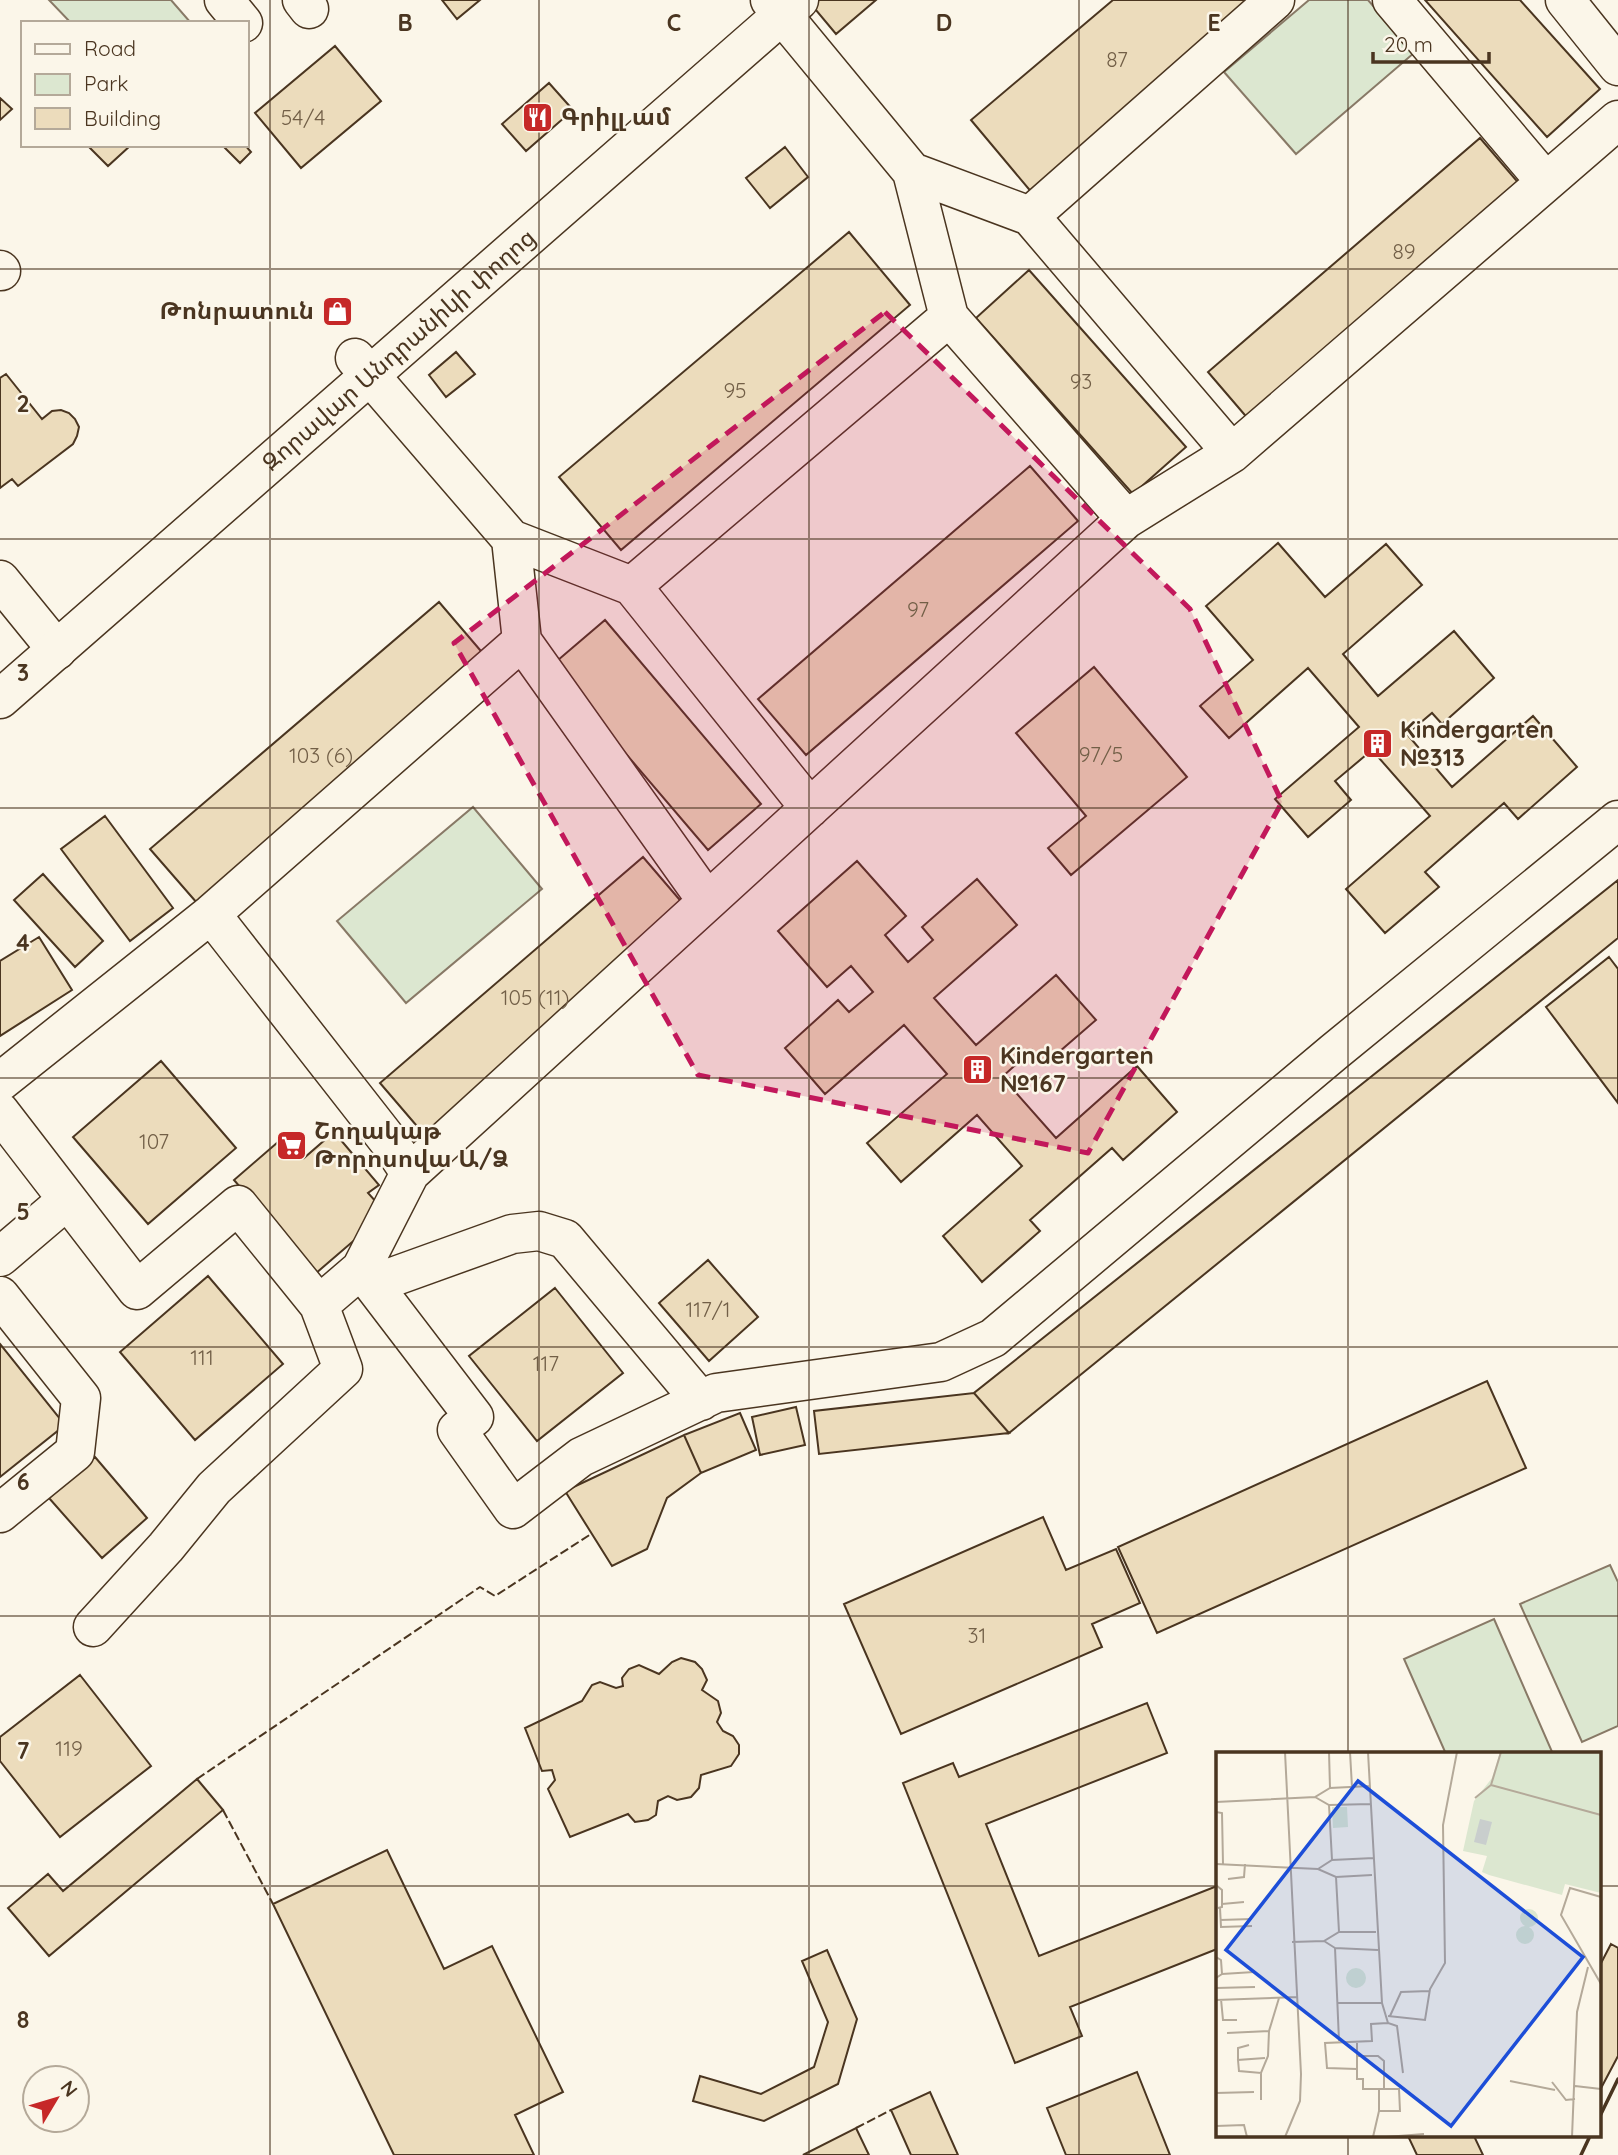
<svg xmlns="http://www.w3.org/2000/svg" width="1618" height="2155" viewBox="0 0 1618 2155" font-family="Quicksand,'Noto Sans Armenian',sans-serif">
	<rect width="100%" height="100%" fill="#fbf6e9"/>
	<!-- green -->
	<path fill="#dce7d0" stroke="#887966" stroke-width="2" d="M49 0H171L191 23H71Z
		M1309 0H1368L1414 53 1296 154 1224 72Z
		M473 807 542 889 406 1003 337 921Z
		M1610 1565 1618 1582V1726L1582 1742 1520 1604Z
		M1494 1619 1553 1754H1446L1404 1659Z"/>
	<!-- building -->
	<path fill="#ecdcbc" stroke="#4a3520" stroke-width="2" d="M442 0H480L457 19Z
		M814 0H876L836 34 810 3Z
		M1113 0H1262L1033 194 971 120Z
		M1425 0H1520L1600 89 1547 137Z
		M335 46 381 101 301 168 255 113Z
		M549 83 573 110 526 151 502 124Z
		M0 98 12 109 0 120Z
		M1480 138 1528 194 1256 428 1208 372Z
		M87 145H131L108 166Z
		M222 145H245L251 152 240 163Z
		M785 147 808 177 770 208 746 178Z
		M849 232 910 305 621 550 559 477Z
		M1029 270 1186 447 1133 494 976 318Z
		M456 352 475 374 446 397 429 375Z
		M6 374 42 419 52 411 61 410 69 413 75 419 79 427 77 436 73 444 18 486 12 479 0 488V378Z
		M1030 466 1078 521 806 755 758 699Z
		M1278 543 1325 597 1386 544 1422 585 1343 654 1378 696 1454 631 1494 678 1442 724 1432 713 1407 734 1452 787 1533 716 1577 767 1518 819 1504 803 1425 872 1439 887 1385 933 1346 889 1430 816 1372 750 1335 781 1351 800 1308 837 1275 799 1359 727 1308 668 1229 738 1200 706 1253 660 1206 606Z
		M439 602 492 664 204 911 150 849Z
		M605 620 761 804 708 850 551 666Z
		M1094 667 1187 777 1071 875 1048 848 1086 816 1016 733Z
		M105 816 173 908 130 941 61 849Z
		M643 857 691 913 428 1139 380 1083Z
		M857 861 906 916 885 935 908 962 933 940 922 927 977 879 1017 925 934 998 976 1045 1056 975 1096 1020 1045 1064 1032 1050 1002 1077 1056 1138 1137 1066 1177 1112 1123 1160 1112 1148 1030 1220 1040 1231 982 1282 943 1236 1022 1166 977 1115 901 1182 867 1143 947 1074 904 1025 825 1094 785 1048 838 1000 849 1012 873 992 851 966 827 987 778 931Z
		M43 874 103 941 75 967 14 900Z
		M1618 880V938L1009 1433 974 1393Z
		M39 937 72 990 0 1036V961Z
		M1609 957 1618 969V1103L1546 1007Z
		M161 1061 236 1148 148 1224 73 1137Z
		M334 1132 379 1185 368 1193 386 1213 315 1274 234 1180 285 1136 304 1158Z
		M708 1260 758 1317 709 1361 659 1303Z
		M208 1276 283 1364 195 1440 120 1352Z
		M555 1288 623 1373 537 1441 469 1356Z
		M0 1344 65 1425 0 1477Z
		M1487 1381 1526 1468 1157 1633 1118 1547Z
		M974 1393 1009 1433 819 1454 814 1411Z
		M796 1407 805 1445 760 1455 752 1417Z
		M740 1413 756 1450 701 1473 684 1435Z
		M684 1435 701 1473 667 1498 647 1549 612 1566 565 1491Z
		M95 1457 147 1518 102 1558 49 1498Z
		M1043 1517 1066 1570 1116 1549 1140 1603 1092 1624 1102 1647 901 1734 844 1604Z
		M681 1658 695 1662 702 1669 707 1680 702 1690 718 1701 721 1713 717 1722 723 1731 733 1736 739 1745V1754L731 1766 701 1775 699 1788 691 1797 677 1800 668 1796 658 1801 656 1815 648 1820 635 1822 628 1814 570 1837 548 1789 555 1780 552 1770 542 1771 525 1728 582 1701 592 1685 600 1682 616 1688 623 1686 622 1678 629 1669 639 1665 659 1674 672 1662Z
		M80 1675 151 1766 60 1837 0 1761V1737Z
		M1147 1703 1167 1753 986 1824 1039 1956 1217 1886V1949L1070 2007 1082 2036 1015 2063 903 1783 953 1763 959 1777Z
		M197 1779 223 1810 49 1956 8 1908 48 1874 63 1891Z
		M387 1850 444 1969 492 1946 563 2092 515 2115 534 2155H394L273 1904Z
		M1611 1944 1618 1948V2056L1599 2092V1967Z
		M827 1950 857 2019 838 2084 764 2121 693 2101 700 2076 761 2094 814 2067 828 2022 802 1961Z
		M1137 2072 1170 2155H1066L1047 2108Z
		M930 2092 958 2155H911L891 2110Z
		M856 2128 869 2155H803Z
		M1408 2136H1474L1483 2155H1417Z"/>
	<g fill="none" stroke-linecap="round" stroke-linejoin="round">
		<defs>
			<path id="minor" d="M224 0 243 23
				M302 0 309 9
				M770 0 912 172 949 317 1126 519
				M1392 0 1545 181
				M1565 0 1618 66
				M912 172 1030 216 1232 453
				M1030 216 1275 0
				M0 270 1 271
				M355 358 511 539 632 586 810 808
				M0 580 57 650
				M632 586 949 317
				M522 641 707 901
				M211 914 390 1143 410 1173
				M0 1082 211 914 522 641 511 539
				M0 1112 137 1290 238 1205 319 1305
				M0 1257 67 1200
				M361 1269 474 1417 457 1430 513 1509 581 1457 716 1393 941 1362 993 1338 1334 1052 1618 820
				M373 1284 512 1234 539 1231 565 1239 701 1401
				M0 1296 81 1398 75 1452 0 1513
				M93 1627 166 1547 214 1488 343 1369 319 1305 361 1269 410 1173 1126 519 1232 453 1618 120"/>
			<g id="major">
				<path id="s1" d="M0 699 799 0"/>
			</g>
		</defs>
		<!-- minor casing -->
		<use href="#minor" stroke="#4a3520" stroke-width="41"/>
		<!-- major casing -->
		<use href="#major" stroke="#4a3520" stroke-width="41"/>
		<!-- minor -->
		<use href="#minor" stroke="#fbf6e9" stroke-width="38"/>
		<!-- major -->
		<use href="#major" stroke="#fbf6e9" stroke-width="38"/>
		<!-- fence -->
		<path stroke="#4a3520" stroke-width="2" stroke-dasharray="9 3.5" stroke-linecap="butt" d="M197 1779 480 1587 495 1596 591 1534
			M223 1810 273 1904
			M856 2128 891 2110"/>
		<!-- wall -->
		<path stroke="#4a3520" stroke-width="3.5" d="M1599 2118 1618 2079
			M1581 2155 1590 2136"/>
	</g>
	<!-- marked area -->
	<path fill="#c2185b" fill-opacity="0.2" stroke="#c2185b" stroke-width="5" stroke-dasharray="14 9" stroke-linejoin="round" d="M885 312 1190 609 1282 802 1088 1153 698 1075 454 643Z"/>
	<!-- grid -->
	<path fill="none" stroke="#4a3520" stroke-width="2" stroke-opacity="0.55" d="M270 0V2155M539 0V2155M809 0V2155M1079 0V2155M1348 0V1754M0 269H1618M0 539H1618M0 808H1618M0 1078H1618M0 1347H1618M0 1616H1618M0 1886H1217M1599 1886H1618M1348 2136V2155"/>
	<!-- icons -->
	<defs>
		<symbol id="restaurant-square" viewBox="-11 -11 22 22"><rect x="-9" y="-9" width="18" height="18" rx="4" fill="#c62828" stroke="#fbf6e9"/><path d="M-5-6h1v4h1v-4h1v4h1v-4h1v5L-1.5 .5V6h-2V.5L-5-1ZM5-6V6H3V1.5H1.5Q1.5-4 5-6Z" fill="#fff"/></symbol>
		<symbol id="shop-square" viewBox="-11 -11 22 22"><rect x="-9" y="-9" width="18" height="18" rx="4" fill="#c62828" stroke="#fbf6e9"/><path d="M-5-2.5h2.3a2.7 3.5 0 0 1 5.4 0H5L5.5 6h-11ZM-1.5-2.5h3a1.5 2.3 0 0 0-3 0Z" fill="#fff"/></symbol>
		<symbol id="building-square" viewBox="-11 -11 22 22"><rect x="-9" y="-9" width="18" height="18" rx="4" fill="#c62828" stroke="#fbf6e9"/><path d="M-4-6H4V6H1V3H-1V6H-4ZM-2.5-4.3h1.7v1.8h-1.7ZM.8-4.3h1.7v1.8H.8ZM-2.5-1h1.7V.8h-1.7ZM.8-1h1.7V.8H.8Z" fill="#fff"/></symbol>
		<symbol id="supermarket-square" viewBox="-11 -11 22 22"><rect x="-9" y="-9" width="18" height="18" rx="4" fill="#c62828" stroke="#fbf6e9"/><path d="M-6-5.5h2.5l.6 2H6L4.5 2H-2.5L-4.4-4H-6ZM-1.5 3.2a1.3 1.3 0 1 0 .1 0ZM3 3.2a1.3 1.3 0 1 0 .1 0Z" fill="#fff"/></symbol>
	</defs>
	<g fill-rule="evenodd">
		<use href="#restaurant-square" x="520" y="100" width="35" height="35"/>
		<use href="#shop-square" x="320" y="294" width="35" height="35"/>
		<use href="#building-square" x="1360" y="726" width="35" height="35"/>
		<use href="#building-square" x="960" y="1052" width="35" height="35"/>
		<use href="#supermarket-square" x="274" y="1128" width="35" height="35"/>
	</g>
	<g text-anchor="middle" stroke-width="5" stroke-linejoin="round" paint-order="stroke">
		<!-- number labels -->
		<g font-size="21" fill="#725f47">
			<text x="1117" y="67">87</text>
			<text x="303" y="125">54/4</text>
			<text x="1404" y="259">89</text>
			<text x="1081" y="389">93</text>
			<text x="735" y="398">95</text>
			<text x="918" y="617">97</text>
			<text x="1101" y="762">97/5</text>
			<text x="321" y="763">103 (6)</text>
			<text x="535" y="1005">105 (11)</text>
			<text x="154" y="1149">107</text>
			<text x="708" y="1317">117/1</text>
			<text x="202" y="1365">111</text>
			<text x="546" y="1371">117</text>
			<text x="977" y="1643">31</text>
			<text x="69" y="1756">119</text>
		</g>
		<!-- poi labels -->
		<g font-size="24" font-weight="bold" fill="#4a3520" stroke="#fbf6e9" text-anchor="start">
			<text x="561" y="125">Գրիլլ ամ</text>
			<text x="314" y="319" text-anchor="end">Թոնրատուն</text>
			<text x="1400" y="738">Kindergarten<tspan x="1400" dy="28">№313</tspan></text>
			<text x="1000" y="1064">Kindergarten<tspan x="1000" dy="28">№167</tspan></text>
			<text x="314" y="1139">Շողակաթ<tspan x="314" dy="28">Թորոսովա Ա/Ձ</tspan></text>
		</g>
		<!-- street labels -->
		<g font-size="24" fill="#4a3520" stroke="#fbf6e9">
			<text dy="8" stroke="none"><textPath href="#s1" startOffset="530">Զորավար Անդրանիկի փողոց</textPath></text>
		</g>
	</g>
	<!-- overview -->
	<g transform="translate(1216 1752)">
		<rect width="385" height="385" fill="#fbf6e9"/>
		<path d="M284 0H385V141L349 132 346 143 273 123 266 120 271 104 247 99 258 49 276 26ZM116 55H131L132 75 117 76ZM304 166a9 9 0 1 1 18 0a9 9 0 1 1-18 0ZM300 183a9 9 0 1 1 18 0a9 9 0 1 1-18 0ZM130 226a10 10 0 1 1 20 0a10 10 0 1 1-20 0Z" fill="#dce7d0"/>
		<path d="M264 67 276 70 270 93 258 90Z" fill="#c9cecd"/>
		<path fill="none" stroke="#b4a999" stroke-width="2" d="M69 0 85 322 84 349 69 385M113 0 114 36M134 0 136 35M152 0 166 251 172 271 181 274 187 321M275 33 385 63M99 45 113 53 155 52M259 46 275 33 285 0M0 50 99 45 114 36 154 34M113 53 116 108M0 60 6 61 7 112M0 112 102 117 120 125 156 123M102 117 116 108 158 106M120 125 123 180M12 127 28 125 29 112M0 133 6 138V155L2 156M385 145 354 136 345 163 385 232M6 152 28 150M4 156 5 175 36 174M4 168 36 167M108 189 119 196 123 289M76 190 108 189 123 180H160M119 196 162 198M0 205 5 208 6 222 0 226M6 222 38 220M0 236 39 235M5 247 7 268H21M0 248 82 245M122 251H166M172 264 209 268 214 237 229 211 227 73 241 0M174 264 185 240 213 239M11 281 53 279 63 246M141 289V327H147V337H183L184 359H163L157 385M141 304H162L168 309V337M49 306 22 308 23 319 45 321 52 304 53 279M22 308V296L33 293M141 317 111 316 109 291 156 289 155 272 172 271M294 329 339 338M336 330 350 348 359 347M359 334 385 337M163 337V359M0 341 38 340M45 348V321M0 374 28 373 31 385M170 385 208 382M356 385 361 260 372 215"/>
		<path fill="#1d4ed8" fill-opacity="0.15" stroke="#1d4ed8" stroke-width="3.5" d="M142 29 367 205 235 374 10 198Z"/>
		<rect width="385" height="385" fill="none" stroke="#4a3520" stroke-width="3.5"/>
	</g>
	<g font-size="23" text-anchor="middle" font-weight="bold" fill="#4a3520" stroke="#fbf6e9" stroke-width="5" stroke-linejoin="round" paint-order="stroke">
		<text x="405" y="31">B</text>
		<text x="674" y="31">C</text>
		<text x="944" y="31">D</text>
		<text x="1214" y="31">E</text>
		<text x="23" y="412">2</text>
		<text x="23" y="681">3</text>
		<text x="23" y="951">4</text>
		<text x="23" y="1220">5</text>
		<text x="23" y="1490">6</text>
		<text x="23" y="1759">7</text>
		<text x="23" y="2028">8</text>
	</g>
	<!-- legend -->
	<rect x="21" y="21" width="228" height="126" fill="#fbf6e9" stroke="#b4a999" stroke-width="2"/>
	<rect x="35" y="44" width="35" height="10" fill="#fbf6e9" stroke="#b4a999" stroke-width="2"/>
	<text x="84" y="56" font-size="21" fill="#4a3520">Road</text>
	<rect x="35" y="74" width="35" height="21" fill="#dce7d0" stroke="#b4a999" stroke-width="2"/>
	<text x="84" y="91" font-size="21" fill="#4a3520">Park</text>
	<rect x="35" y="108" width="35" height="21" fill="#ecdcbc" stroke="#b4a999" stroke-width="2"/>
	<text x="84" y="126" font-size="21" fill="#4a3520">Building</text>
	<!-- north arrow -->
	<g transform="translate(56 2099) rotate(52)"><circle r="33" fill="#fbf6e9" stroke="#b4a999" stroke-width="2"/>
	<path d="M0-5L12 26L0 18L-12 26Z" fill="#c62828"/>
	<text y="-10" font-size="19" font-weight="bold" text-anchor="middle" fill="#4a3520">N</text>
	</g>
	<!-- scale -->
	<path d="M1373 52v10h116v-10" fill="none" stroke="#4a3520" stroke-width="3.5"/>
	<text x="1384" y="52" font-size="21" fill="#4a3520" stroke="#fbf6e9" stroke-width="5" paint-order="stroke">20 m</text>
</svg>
